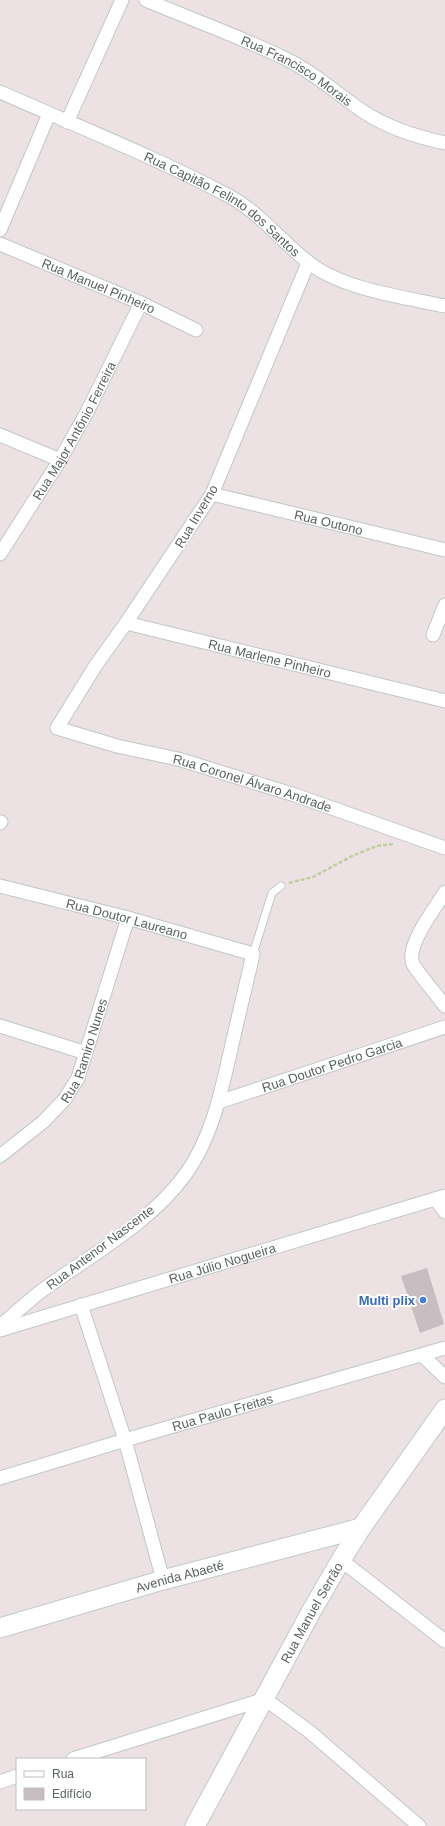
<svg xmlns="http://www.w3.org/2000/svg" width="445" height="1826" viewBox="0 0 445 1826" font-family="Helvetica,sans-serif">
	<rect width="100%" height="100%" fill="#ede2e3"/>
	<!-- building -->
	<path fill="#c8bec2" d="M427 1268 444 1324 420 1333 401 1276Z"/>
	<g fill="none" stroke-linecap="round" stroke-linejoin="round">
		<defs>
			<path id="lane" d="M253 954 272 893 281 886"/>
			<g id="street">
				<path id="s1" d="M146 0C193 20 241 37 286 59 315 73 337 94 364 112 388 128 417 137 445 143"/>
				<path id="s2" d="M0 92C77 126 155 157 229 196 259 212 281 241 308 262 341 289 403 297 445 306"/>
				<path d="M67 122 122 0"/>
				<path d="M0 230 49 114"/>
				<path id="s3" d="M0 244 141 303 196 330"/>
				<path id="s4" d="M308 263 212 494 126 623 96 665 57 728 117 746 178 759 295 795 445 848"/>
				<path d="M0 435 60 460"/>
				<path id="s5" d="M212 494 445 550"/>
				<path id="s6" d="M0 554 60 460 87 412 141 303"/>
				<path id="s7" d="M126 623 445 701"/>
				<path d="M433 635 445 605"/>
				<path d="M0 823 1 822"/>
				<path id="s8" d="M0 886 128 918 253 954C246 986 238 1017 231 1049 221 1092 212 1138 185 1175 150 1223 91 1255 44 1289 29 1300 15 1314 0 1326"/>
				<path d="M445 892C436 907 405 946 413 964 420 976 436 994 445 1006"/>
				<path d="M0 1026 86 1053"/>
				<path id="s9" d="M219 1102 445 1027"/>
				<path id="s10" d="M0 1156 43 1122 65 1099 78 1078 128 918"/>
				<path d="M435 1199 445 1212"/>
				<path d="M81 1305 125 1440 163 1580"/>
				<path id="s11" d="M0 1330 445 1196"/>
				<path d="M422 1355 445 1377"/>
				<path id="s12" d="M0 1478 125 1440 445 1348"/>
				<path d="M341 1560 445 1641"/>
				<path d="M73 1759 265 1699 310 1732 419 1826"/>
				<path d="M0 1782 17 1776"/>
			</g>
			<g id="secondary">
				<path id="s13" d="M0 1628 163 1580 361 1528"/>
				<path id="s14" d="M195 1826 312 1610 341 1560 361 1528 445 1409"/>
			</g>
		</defs>
		<!-- lane casing -->
		<use href="#lane" stroke="#c0c8c6" stroke-width="9"/>
		<!-- street casing -->
		<use href="#street" stroke="#c0c8c6" stroke-width="15"/>
		<!-- secondary casing -->
		<use href="#secondary" stroke="#c1cac8" stroke-width="21"/>
		<!-- path -->
		<path stroke="#bfd09d" stroke-width="2.5" stroke-dasharray="4 2" stroke-linecap="butt" d="M289 883 313 877 352 856 377 846 394 844"/>
		<!-- lane -->
		<use href="#lane" stroke="#fff" stroke-width="7"/>
		<!-- street -->
		<use href="#street" stroke="#fff" stroke-width="13"/>
		<!-- secondary -->
		<use href="#secondary" stroke="#fff" stroke-width="19"/>
	</g>
	<!-- markers -->
	<circle fill="#3f7fe0" stroke="#fff" stroke-width="1.5" cx="423" cy="1300" r="4"/>
	<g text-anchor="middle" stroke-width="4" stroke-linejoin="round" paint-order="stroke">
		<!-- street labels -->
		<g font-size="13" fill="#5a6360" stroke="#fff">
			<text dy="5" stroke="none"><textPath href="#s1" startOffset="167">Rua Francisco Morais</textPath></text>
			<text dy="5" stroke="none"><textPath href="#s2" startOffset="250">Rua Capitão Felinto dos Santos</textPath></text>
			<text dy="5" stroke="none"><textPath href="#s3" startOffset="107">Rua Manuel Pinheiro</textPath></text>
			<text dy="5" stroke="none"><textPath href="#s6" startOffset="144">Rua Major Antônio Ferreira</textPath></text>
			<text transform="translate(196 516) rotate(-59)" y="5">Rua Inverno</text>
			<text dy="5" stroke="none"><textPath href="#s5" startOffset="120">Rua Outono</textPath></text>
			<text dy="5" stroke="none"><textPath href="#s7" startOffset="148">Rua Marlene Pinheiro</textPath></text>
			<text dy="5" stroke="none"><textPath href="#s4" startOffset="734">Rua Coronel Álvaro Andrade</textPath></text>
			<text dy="5" stroke="none"><textPath href="#s8" startOffset="131">Rua Doutor Laureano</textPath></text>
			<text dy="5" stroke="none"><textPath href="#s10" startOffset="139">Rua Ramiro Nunes</textPath></text>
			<text dy="5" stroke="none"><textPath href="#s9" startOffset="119">Rua Doutor Pedro Garcia</textPath></text>
			<text transform="translate(100 1247) rotate(-37)" y="5">Rua Antenor Nascente</text>
			<text dy="5" stroke="none"><textPath href="#s11" startOffset="232">Rua Júlio Nogueira</textPath></text>
			<text dy="5" stroke="none"><textPath href="#s12" startOffset="232">Rua Paulo Freitas</textPath></text>
			<text dy="5" stroke="none"><textPath href="#s13" startOffset="187">Avenida Abaeté</textPath></text>
			<text dy="5" stroke="none"><textPath href="#s14" startOffset="243">Rua Manuel Serrão</textPath></text>
		</g>
		<!-- shop labels -->
		<g font-size="13" font-weight="bold" fill="#366cbe" stroke="#fff" text-anchor="end">
			<text x="415" y="1305">Multi plix</text>
		</g>
	</g>
	<!-- legend -->
	<rect x="16" y="1758" width="130" height="52" fill="#ffffff" stroke="#bdc1bf"/>
	<rect x="24" y="1771" width="20" height="6" fill="#ffffff" stroke="#bdc1bf"/>
	<text x="52" y="1778" font-size="12" fill="#5a6360">Rua</text>
	<rect x="24" y="1788" width="20" height="12" fill="#c8bec2" stroke="#bdc1bf"/>
	<text x="52" y="1798" font-size="12" fill="#5a6360">Edifício</text>
</svg>
